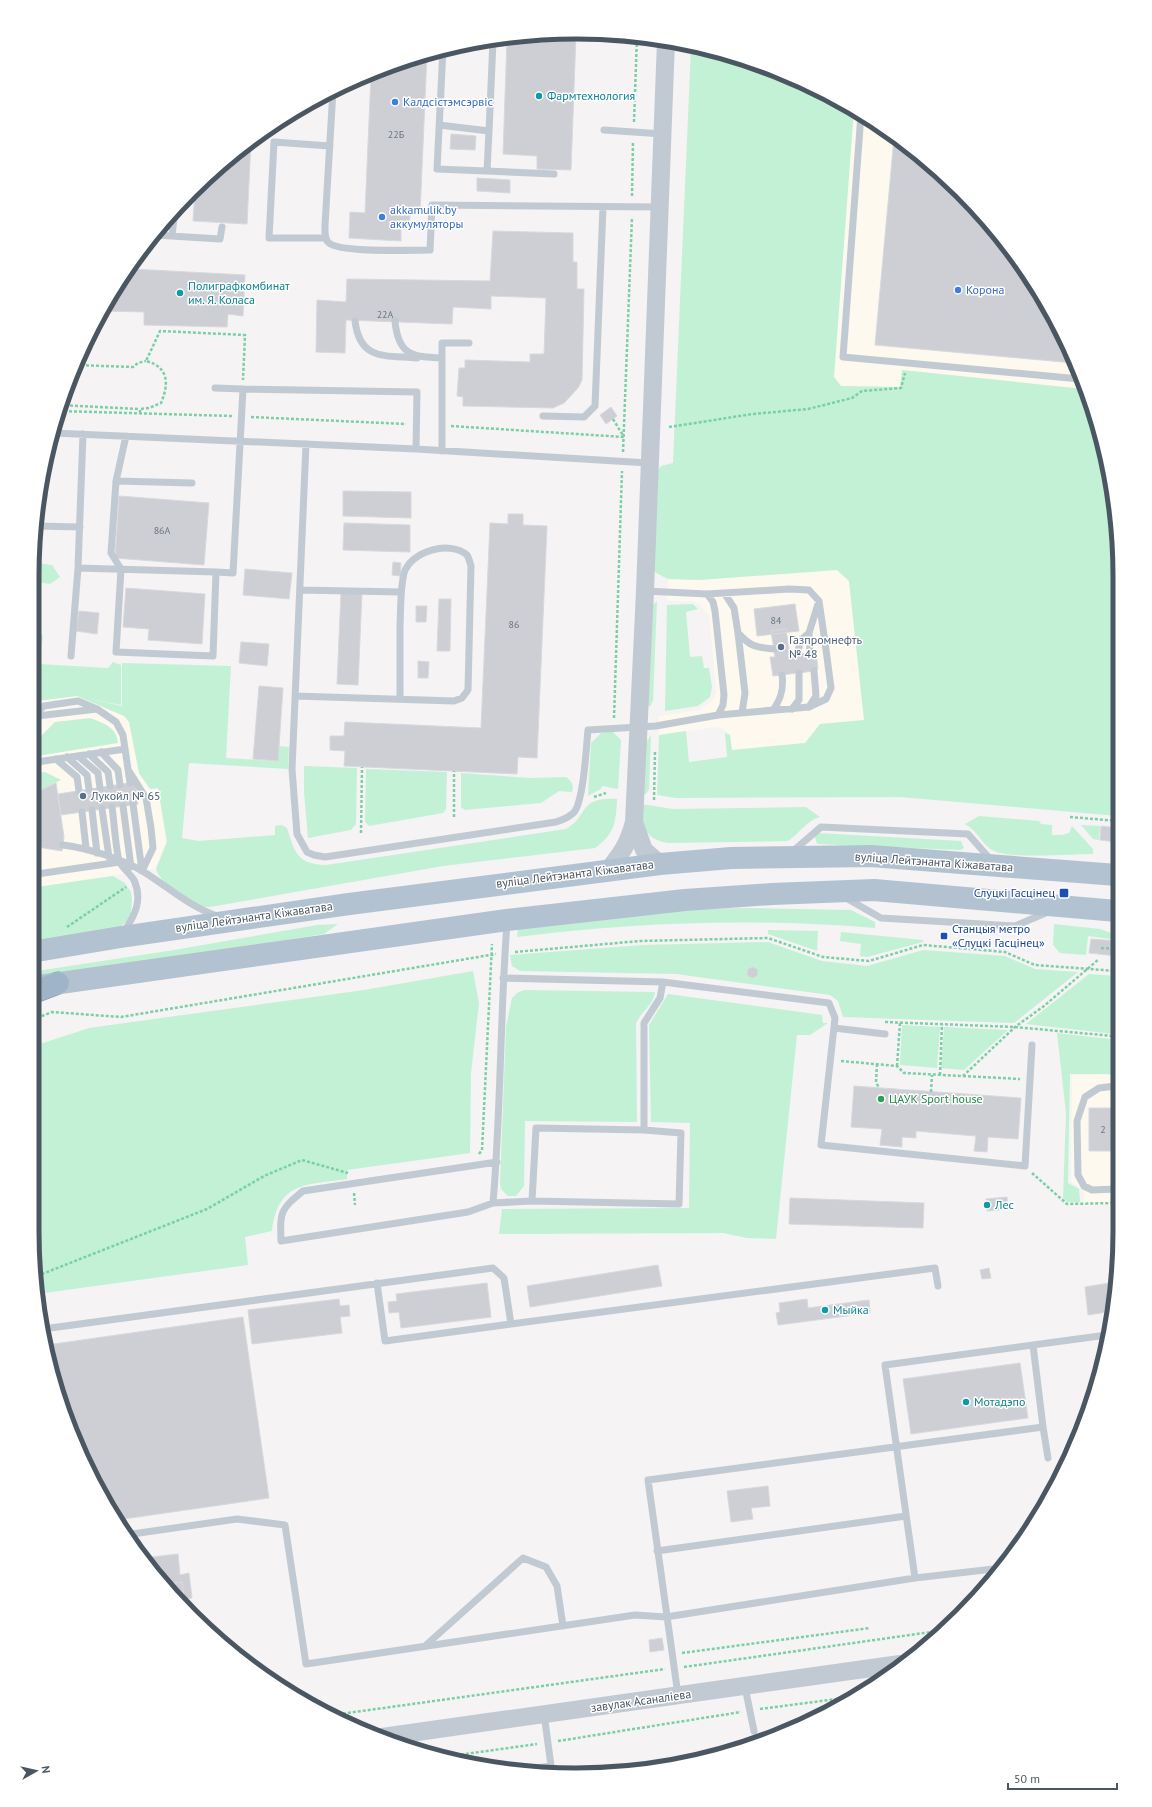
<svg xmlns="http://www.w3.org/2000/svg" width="1152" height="1807" viewBox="0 0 1152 1807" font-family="'PT Sans',sans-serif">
	<rect width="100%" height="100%" fill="#f5f3f3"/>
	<!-- commercial -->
	<path fill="#fdf9ef" d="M854 109 935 167 1007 245 1064 336 1084 389 902 370 901 387 841 386 834 377Z
		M837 570 849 581 864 720 820 724 805 743 732 750 730 735 722 728 717 727 659 735V716L699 710 712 701 716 694V688L709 615 699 604 692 601H667L668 579 700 580Z
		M77 696 124 716 129 722 133 732 139 774 151 790 158 789 166 842 155 869 37 887V701Z
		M1072 1075H1116V1205L1084 1206V1190L1071 1182Z"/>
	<!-- green -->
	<path fill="#c3f1d5" d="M691 47 751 61 848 105 854 109 834 377 841 386 900 387 902 370 1084 389 1102 435 1119 541 1118 816 900 797 676 798 657 795 659 735 686 731 689 762 727 757 725 733 730 735 732 750 805 743 820 724 864 720 849 581 837 570 699 580 668 579 656 573 652 568 654 475 661 466 673 463Z
		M37 563 52 565 60 577 50 584 37 582Z
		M657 601 653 700 650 707 646 703 650 608Z
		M693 604 698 609 686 612 690 657 702 656 704 668H709L712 687 710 697 698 706 665 711 667 605Z
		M37 625 43 637 39 664 108 668 113 662 121 665V705L86 698 122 706V663L231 666 226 758 277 761 279 746 289 747 288 769 189 763 182 838 199 841 275 835V826L282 825 287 828C295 853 297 864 326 865L566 829C580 820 578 817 587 806 593 799 609 798 617 799 616 822 615 834 595 848L443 866 210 907C206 907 202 907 198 905 186 899 159 882 156 869L167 842 158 788 150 789 139 773 129 722 124 716 77 696 37 701Z
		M90 718C103 723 117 727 118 743L37 756V740L55 722Z
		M612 731 621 740 618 789 602 786 601 789 588 796 591 743 601 733Z
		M651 735 649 789 646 794 641 793 645 744Z
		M304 766 357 768 356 824 351 830 308 838 304 792Z
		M366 769 447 772 446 809 443 813 369 826 365 822Z
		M45 772 61 780 37 792V773Z
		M461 773 530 778 566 777C572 781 574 785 572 792L559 791 541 803 465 810 461 807Z
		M641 804 673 809 806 807 820 817C807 820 799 834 788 841L668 843C644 839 642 825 641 804Z
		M979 816 1039 821 1041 824 1052 825V835H1062L1069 833 1072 826 1093 849V854C1073 854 1009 859 994 851 982 845 978 831 965 824Z
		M1081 825 1100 826 1099 840 1093 839Z
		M817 833 961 841 964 848 961 850 817 844 815 837Z
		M113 876 125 883 131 892 132 900 130 919 119 928 37 942V887Z
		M744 908 851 910 875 922V928C756 918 635 922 517 937L518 929 680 909Z
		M338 924 324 934 175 958 37 977V971L174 950 317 925Z
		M1054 924 1100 929 1117 935V940L1088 936 1086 955 1060 953 1053 945Z
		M768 930 818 931 817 951 768 934Z
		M841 932 923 940V942L867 957 860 956 861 944 840 941Z
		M768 942 822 961 867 966 923 950 1005 956 1035 969 1078 972 1014 1023 843 1017 838 1001 830 995 676 974 520 971 512 966 510 955 643 945Z
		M473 971 479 1003 471 1073 470 1153 347 1170V1179C307 1185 278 1181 272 1231L245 1237 248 1265 37 1294V1045L89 1028 364 990Z
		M1089 974 1117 976V1042L1114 1034 1026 1024Z
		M524 990 655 992C654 1005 640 1012 636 1024L637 1122 525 1121 524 1186 516 1196H508L501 1189 500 1183 506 1027 512 998 517 993Z
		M668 994 822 1015 823 1023H828L810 1035H797L776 1239 747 1238 723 1233 499 1234 502 1209 689 1208 690 1123 651 1122 649 1025Z
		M902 1025 940 1027 937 1068 900 1065Z
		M944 1027 1008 1030 964 1070 941 1068Z
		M1057 1033 1110 1039 1116 1058V1074H1070L1068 1183 1079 1189 1080 1202H1067L1063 1198 1066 1113Z"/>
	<!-- building -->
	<path fill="#cdcfd5" stroke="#d7d9de" d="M540 33 576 34 571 170 537 169V156L503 154 507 39Z
		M427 54 420 214H410L409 229H401V241L349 238 350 212 365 213 371 75Z
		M451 134 476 136 475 150 450 149Z
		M894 138 935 167 1007 245 1064 336 1074 363 875 345Z
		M251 141 247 224 193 221 195 191Z
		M477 178 510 180V193L477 191Z
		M493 231 573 233V262H577V289H584L582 380 578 388 564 403 553 408 463 406V397L457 396 459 368H465V360L530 362V354H544L546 298 491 296V309L453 307 452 324 346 320 345 353 316 352 317 300 346 302 347 279 490 281Z
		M132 269 245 275 243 316 228 314 227 327 144 325V312L104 311Z
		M611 407 617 416 606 424 600 415Z
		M46 464H49L47 499 38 498Z
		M343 491 411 492V518L343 516Z
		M119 496 209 503 204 565 115 558Z
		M508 514H523V525L547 526 537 758 518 757 517 774 344 766 345 751 330 750V736H344L345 722 481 728 490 523 508 524Z
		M344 523 410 525V552L343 550Z
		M393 562 401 563 400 576 392 575Z
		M245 569 292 573 289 599 243 595Z
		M126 588 205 594 202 644 148 640 149 629 123 627Z
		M341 592 362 593 358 685 337 684Z
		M439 599H451L450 651H437Z
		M795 604 799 631 757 636 754 609Z
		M416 606H427L426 622H416Z
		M79 611 99 613 97 634 76 631Z
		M786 629 790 655 816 652 818 669 814 671 773 676 770 657H775L771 631Z
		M241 642 269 644 267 666 239 663Z
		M418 661 429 662 428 678H418Z
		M259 686 283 688 278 761 253 759Z
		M135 782 138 804 61 815 58 794Z
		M56 783 64 837 62 851 37 847 39 834 37 818V792Z
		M1101 826 1118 828 1117 842 1100 840Z
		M1091 939 1117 941V956L1089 953Z
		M753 967 758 970 757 976 752 978 747 975 748 969Z
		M854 1086 1021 1098 1018 1139 988 1137 987 1152 974 1151 976 1136 916 1131V1138L902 1137V1147L880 1145 882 1129 851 1127Z
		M1089 1108H1116V1151H1089Z
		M1007 1197 1008 1209 987 1211 986 1199Z
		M790 1198 924 1203 923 1228 789 1224Z
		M658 1265 662 1286 530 1307 527 1286Z
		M989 1268 991 1278 982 1279 980 1270Z
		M1115 1282V1302L1113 1311 1088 1315 1085 1287Z
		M487 1283 491 1317 401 1328 399 1312 389 1313 388 1302 397 1301 396 1294Z
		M339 1299 340 1306 349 1305 350 1316 340 1317 342 1333 252 1344 248 1310Z
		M807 1299 808 1308 869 1300 870 1313 778 1325 776 1313 780 1312 779 1303Z
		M243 1317 269 1498 117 1520 61 1406 47 1345Z
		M1020 1363 1028 1418 911 1434 903 1379Z
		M768 1486 770 1506 751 1508 753 1519 731 1522 727 1491Z
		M178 1554 180 1575 189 1573 192 1598 184 1599 182 1582 166 1584 144 1558Z
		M182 1582 184 1599 186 1609 166 1584Z
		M662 1638 664 1650 650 1652 649 1640Z"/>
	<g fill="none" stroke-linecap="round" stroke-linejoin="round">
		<defs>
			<path id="trunk" d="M37 991 58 983"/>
		</defs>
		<!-- trunk casing -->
		<use href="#trunk" stroke="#7690ad" stroke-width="23"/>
		<!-- path -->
		<path stroke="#7ad0a6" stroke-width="2.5" stroke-dasharray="3 2" stroke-linecap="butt" d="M634 122 637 36
			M632 196 633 141
			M76 365 133 367 138 363 146 361
			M60 405 140 409
			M59 411 232 416
			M140 413V409L149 408 161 403C169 384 169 367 146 361L160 331 245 335 243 380
			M251 417 406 424
			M613 419 624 437
			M451 426 624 437
			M669 427 753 414 808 409 852 398 862 391 901 388 905 373
			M623 452 632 217
			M614 718 622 471
			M594 797 606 793
			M654 800 655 751
			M454 817V771
			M1070 817 1118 821
			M361 833 362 767
			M1113 835H1118
			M67 927 126 887
			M1101 948 1117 949
			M515 952 640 941 768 938 823 957 869 961 923 945 1005 952 1035 965 1117 971
			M37 1018 52 1012 121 1017 496 954
			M885 1022 1015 1027 1113 1036
			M1117 1048 1113 1036 1117 964
			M841 1061 897 1066 904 1073 963 1076 1015 1027 1044 1006 1099 959
			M877 1064 876 1082 879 1088
			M897 1066 900 1023
			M940 1075 942 1024
			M963 1076 1020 1079
			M931 1092 932 1075
			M479 1154 482 1150 492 944
			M1032 1173 1067 1204 1116 1203
			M354 1193 355 1205
			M37 1276 207 1209 264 1176 302 1160 348 1173
			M682 1653 870 1628
			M684 1667 938 1631
			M760 1709 852 1697
			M333 1715 665 1669
			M558 1741 741 1712
			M451 1756 537 1744"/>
		<!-- service -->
		<path stroke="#c1cad2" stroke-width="7" d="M443 49 437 169 554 174
			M333 90 325 225C325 231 324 239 329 243 340 253 412 250 430 250L432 205 660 207
			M861 114 843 357 1080 379
			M439 125 489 131 487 171
			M604 130 663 134
			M489 131 493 41
			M155 235 220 239 222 227
			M172 236 175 209
			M326 238H269L274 142 330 146
			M355 321C360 361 385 355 417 358
			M395 321C398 355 412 357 442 358
			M215 388 243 389
			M543 416 584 417 595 406 603 207
			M53 433 416 449 649 463
			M126 436 116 481 111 553 121 569 116 652 213 656 216 572 233 573 243 389 417 392 416 449
			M306 444 292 769 297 834 307 852 314 855 325 857 556 822C562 820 571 817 575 811 584 796 586 749 588 730L656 726 718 715 809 707 826 699 831 688 825 642 819 601 809 590 789 589 707 594 645 591
			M442 451V343H469
			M116 481 192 483
			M37 526 80 527
			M78 568 216 572
			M300 590 401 592
			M707 594 713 602 715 611 724 695 723 705 718 715
			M725 594 734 608 738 633 745 693 742 713
			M738 633C751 647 755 647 774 649
			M809 633 810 653
			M797 654 801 640 809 633 818 604
			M71 656 78 568 83 434
			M295 696 454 701 462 698 468 690 471 566C470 563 469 558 467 555 450 540 411 551 404 573 400 590 401 607 400 625 400 649 400 674 400 698
			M809 707 816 696 814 671
			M792 709 799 700V673
			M773 710C781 699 784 689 782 675
			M37 712 44 706 78 701 97 709 116 722 123 735 130 783
			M37 716 97 709
			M101 752 118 770 120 785
			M89 754 108 772 110 786
			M78 756 98 773 100 788
			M67 757 87 775 89 789
			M56 759 77 777 79 791
			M37 762 125 749
			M129 771 146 798 151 828 153 848 142 871
			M133 804 142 871
			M123 806 131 867
			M112 807C114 819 116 855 120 863 124 869 130 874 134 880 143 900 135 915 124 932
			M102 809 109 857
			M92 810 97 853
			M82 812 86 848
			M37 841H38
			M63 845C87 848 123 859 144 872 168 887 190 907 217 916
			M792 852 821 827 968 834 991 860
			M37 874 120 862
			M846 898 881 918 1015 926 1048 912
			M503 978 663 982 829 1003 835 1018 821 1145 1025 1166 1032 1045
			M834 1028 885 1034
			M644 1130 681 1133 679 1204 532 1201 536 1128 644 1130V1023L660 998 663 982
			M497 1162 303 1191C280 1210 280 1211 281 1241L468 1212 493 1203C501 1110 500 1016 507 923
			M1116 1189 1092 1190 1084 1186 1078 1175 1077 1121 1085 1097 1099 1088 1116 1086
			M493 1203 532 1201
			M511 1324 935 1268 938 1286
			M43 1329 493 1268 504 1278 511 1324 385 1341 377 1283
			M1043 1427 1048 1458
			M125 1535 237 1519 285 1525 306 1664 635 1615 666 1617 915 1578 885 1365 1107 1335
			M657 1551 906 1516
			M915 1578 1002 1568
			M425 1646 523 1558 546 1567 557 1586 563 1626
			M745 1687 754 1731
			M678 1695 648 1480 1043 1427 1033 1345
			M544 1714 552 1773
			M521 1770 551 1766"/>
		<!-- tertiary -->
		<path stroke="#c1cad2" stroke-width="18" d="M634 822 644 850 660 864
			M608 870C622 853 628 844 634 822L645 591 666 41
			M382 1737 900 1664"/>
		<!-- primary -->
		<path stroke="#b3c2d1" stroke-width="22" d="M37 951 121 937 349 904 660 864 731 858 871 856 1117 875
			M39 986 507 920 685 900 772 894 874 890 1117 911"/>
		<!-- trunk -->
		<use href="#trunk" stroke="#9fb4c9" stroke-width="22"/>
	</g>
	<!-- markers -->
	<g fill="#0f9aa8" stroke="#fff" stroke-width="1.5">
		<circle cx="539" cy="96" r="4"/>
		<circle cx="180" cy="293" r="4"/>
		<circle cx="987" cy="1205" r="4"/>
		<circle cx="825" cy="1310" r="4"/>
		<circle cx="966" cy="1402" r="4"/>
	</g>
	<g fill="#3f7fe0" stroke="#fff" stroke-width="1.5">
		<circle cx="395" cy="102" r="4"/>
		<circle cx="382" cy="217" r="4"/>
		<circle cx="958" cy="290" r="4"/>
	</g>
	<g fill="#5c6f8a" stroke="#fff" stroke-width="1.5">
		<circle cx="781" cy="647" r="4"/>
		<circle cx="83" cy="796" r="4"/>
	</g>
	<g fill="#1a4fb4" stroke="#fff" stroke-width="1.5">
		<rect x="1059" y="888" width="10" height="10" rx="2"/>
		<rect x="940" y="932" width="8" height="8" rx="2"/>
	</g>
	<circle fill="#2e9e5b" stroke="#fff" stroke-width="1.5" cx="881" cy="1099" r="4"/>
	<g text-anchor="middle" stroke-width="3" stroke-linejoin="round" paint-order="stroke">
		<!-- number labels -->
		<g font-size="10" fill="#6b747e">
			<text x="396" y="138">22Б</text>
			<text x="385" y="318">22А</text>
			<text x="162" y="534">86А</text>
			<text x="776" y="624">84</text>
			<text x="514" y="628">86</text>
			<text x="1103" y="1133">2</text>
		</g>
		<!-- culture labels -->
		<g font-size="12" fill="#0d838f" stroke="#fff" text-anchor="start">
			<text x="547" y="100">Фармтехнология</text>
			<text x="188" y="290">Полиграфкомбинат<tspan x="188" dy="14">им. Я. Коласа</tspan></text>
			<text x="995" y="1209">Лес</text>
			<text x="833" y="1314">Мыйка</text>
			<text x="974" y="1406">Мотадэпо</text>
		</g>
		<!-- shop labels -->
		<g font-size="12" fill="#366cbe" stroke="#fff" text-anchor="start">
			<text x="403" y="106">Калдсістэмсэрвіс</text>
			<text x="390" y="214">akkamulik.by<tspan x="390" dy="14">аккумуляторы</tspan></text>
			<text x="966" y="294">Корона</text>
		</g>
		<!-- service labels -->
		<g font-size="12" fill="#4e5e75" stroke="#fff" text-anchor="start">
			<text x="789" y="644">Газпромнефть<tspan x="789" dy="14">№ 48</tspan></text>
			<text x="91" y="800">Лукойл № 65</text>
		</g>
		<!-- street labels -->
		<g font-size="12" fill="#4a5661" stroke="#fff">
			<text transform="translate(934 862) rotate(4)" y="4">вуліца Лейтэнанта Кіжаватава</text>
			<text transform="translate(575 874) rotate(-7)" y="4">вуліца Лейтэнанта Кіжаватава</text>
			<text transform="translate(254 917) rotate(-8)" y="4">вуліца Лейтэнанта Кіжаватава</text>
			<text transform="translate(641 1701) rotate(-8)" y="4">завулак Асаналіева</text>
		</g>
		<!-- transit labels -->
		<g font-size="12" fill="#164399" stroke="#fff" text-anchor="end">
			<text x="1055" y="897">Слуцкі Гасцінец</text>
			<text x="952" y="933" text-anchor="start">Станцыя метро<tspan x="952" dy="14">«Слуцкі Гасцінец»</tspan></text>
		</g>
		<!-- leisure labels -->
		<g font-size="12" fill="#27864d" stroke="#fff" text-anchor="start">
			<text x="889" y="1103">ЦАУК Sport house</text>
		</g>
	</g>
	<!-- crop -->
	<path d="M0 0H1152V1807H0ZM576 39H576A537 537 0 0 1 1113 576V1231A537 537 0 0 1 576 1768H576A537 537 0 0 1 39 1231V576A537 537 0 0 1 576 39Z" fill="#fff" fill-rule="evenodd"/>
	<path fill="none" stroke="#4a5661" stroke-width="5" d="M576 39H576A537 537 0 0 1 1113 576V1231A537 537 0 0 1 576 1768H576A537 537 0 0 1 39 1231V576A537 537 0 0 1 576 39Z"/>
	<!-- north arrow -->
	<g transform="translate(36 1771) rotate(82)" stroke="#ffffff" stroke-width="3" paint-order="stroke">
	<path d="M0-3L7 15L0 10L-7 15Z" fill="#4a5661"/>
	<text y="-6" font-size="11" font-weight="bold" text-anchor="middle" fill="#4a5661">N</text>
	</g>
	<!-- scale -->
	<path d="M1008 1783v6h109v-6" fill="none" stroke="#4a5661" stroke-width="2"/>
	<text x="1014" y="1783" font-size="12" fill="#4a5661" stroke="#ffffff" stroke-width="3" paint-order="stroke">50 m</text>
</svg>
